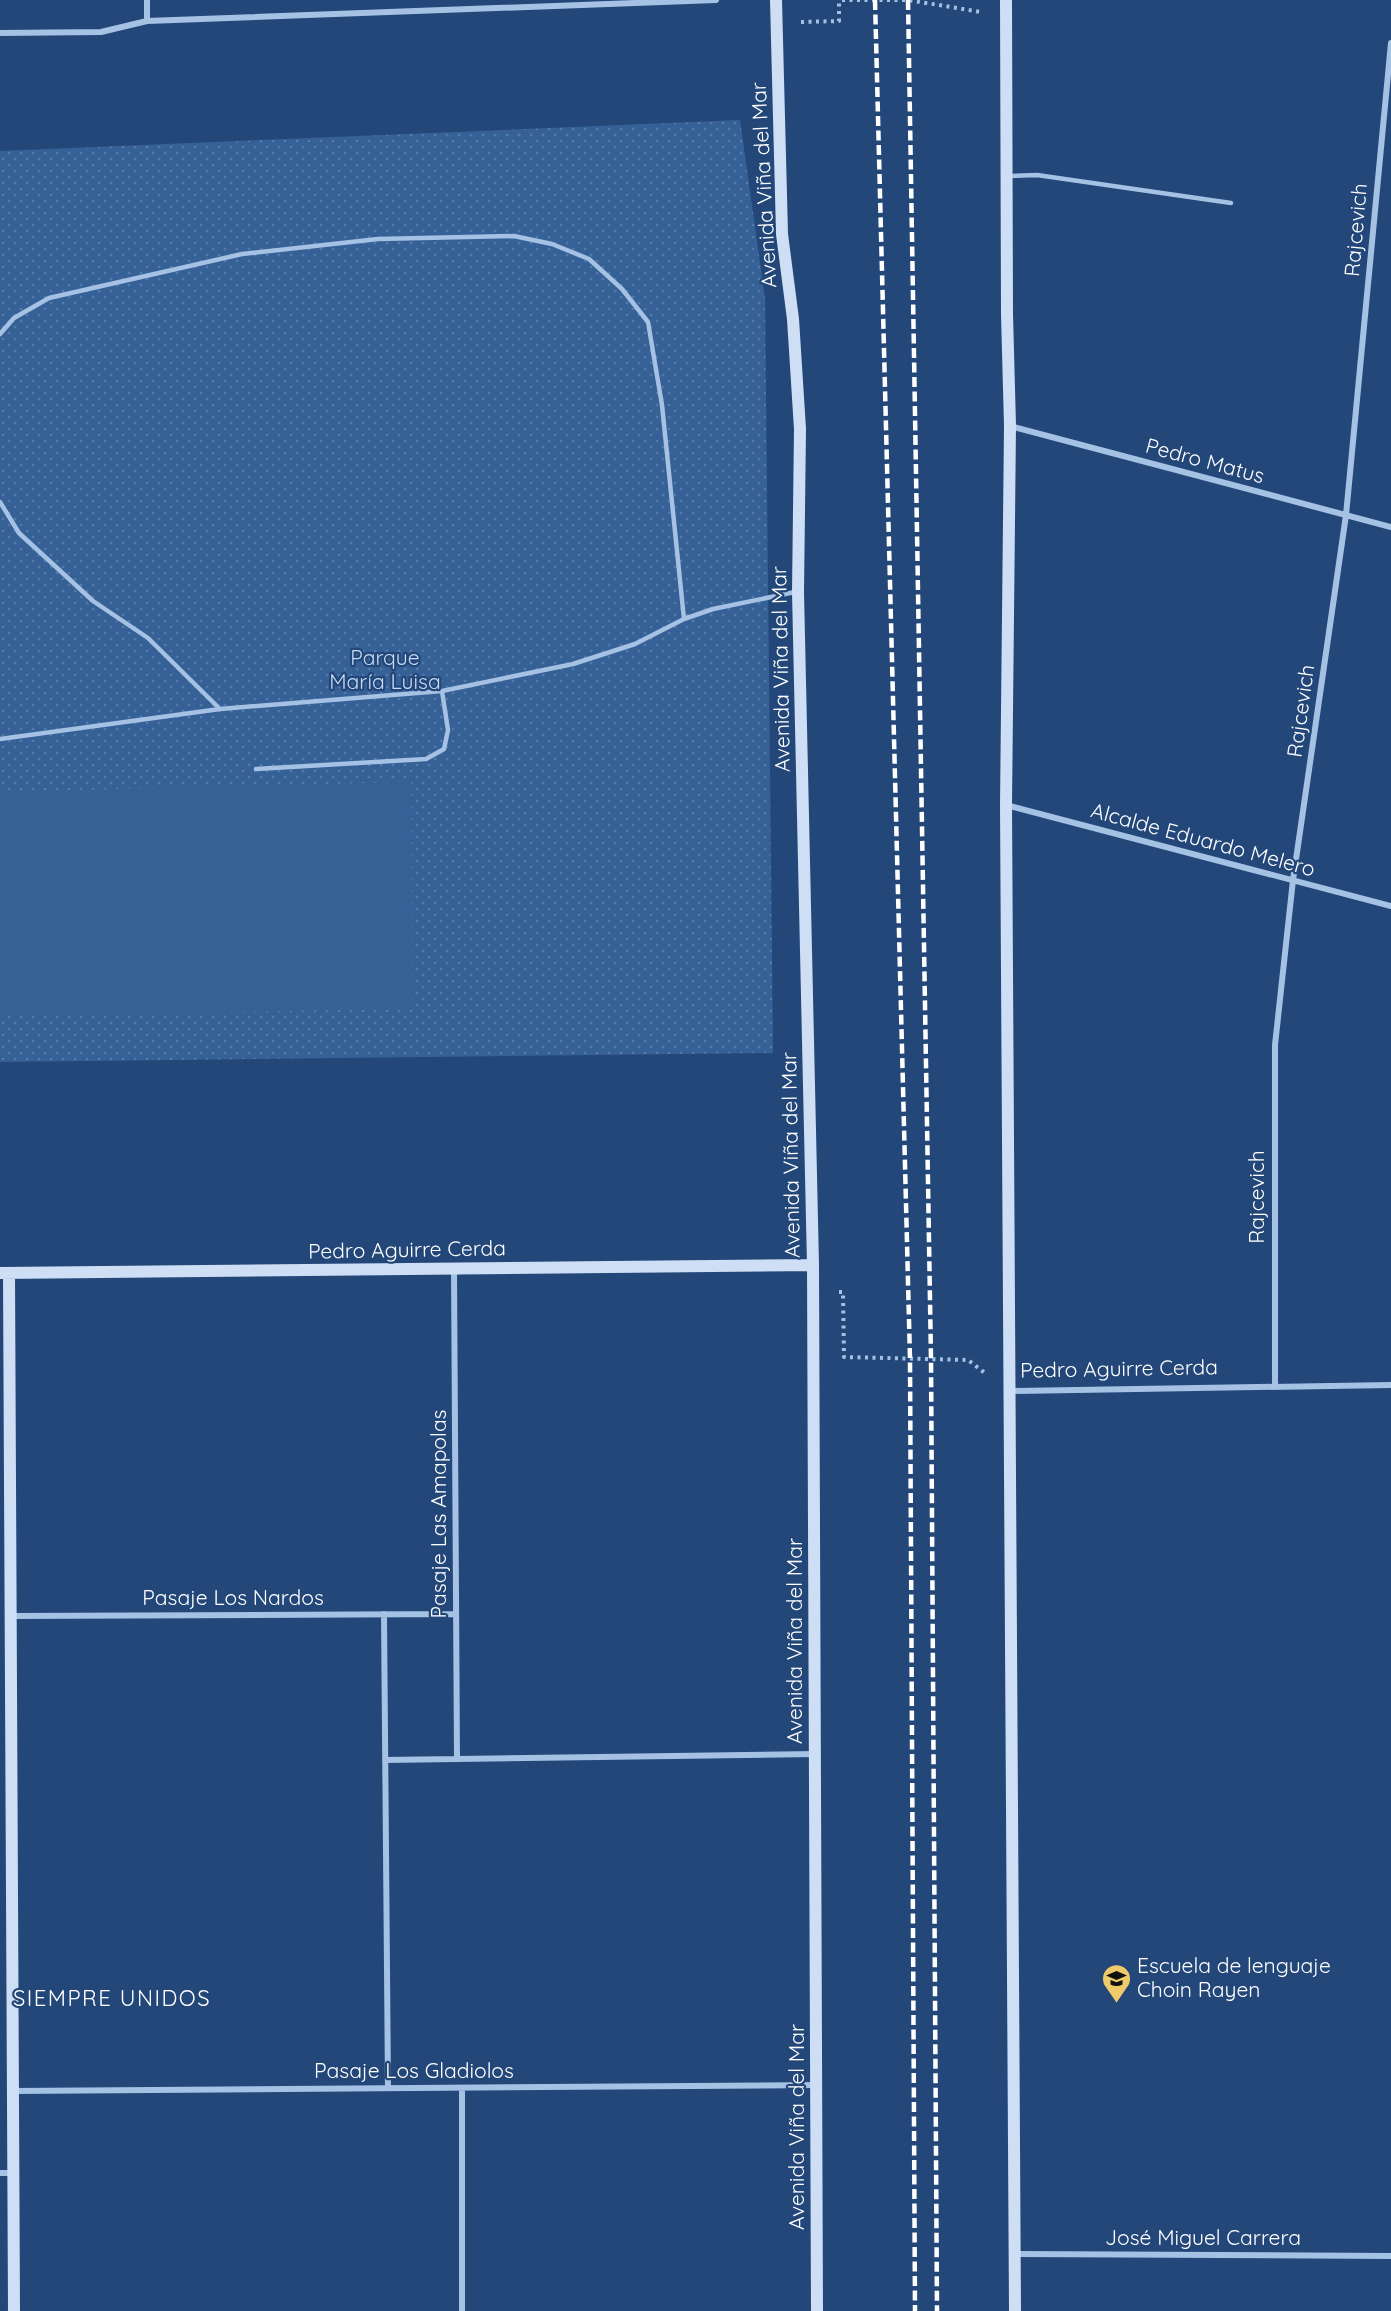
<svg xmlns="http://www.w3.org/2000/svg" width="1391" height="2311" viewBox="0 0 1391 2311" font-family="Quicksand,sans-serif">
	<defs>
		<pattern id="park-dots" width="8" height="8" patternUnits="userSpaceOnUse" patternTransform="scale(1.5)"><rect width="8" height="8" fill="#366197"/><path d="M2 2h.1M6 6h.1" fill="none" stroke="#5479a7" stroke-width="1.8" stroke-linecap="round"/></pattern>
	</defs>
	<rect width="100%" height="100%" fill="#234779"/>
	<!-- park -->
	<path fill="url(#park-dots)" d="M740 120 765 298 773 1053 0 1062V151Z"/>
	<!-- garden -->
	<path fill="#366197" d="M411 782 412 1009 0 1015V792Z"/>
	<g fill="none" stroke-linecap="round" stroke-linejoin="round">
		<!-- path -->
		<path stroke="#a5c1e4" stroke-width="4" stroke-dasharray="3 4.5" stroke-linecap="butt" d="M842 0H908L981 12
			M801 22 839 21V0
			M839 1292H843L844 1357 968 1360 985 1373"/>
		<!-- lane -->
		<path stroke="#a5c1e4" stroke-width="4.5" d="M1009 176 1037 175 1231 203
			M0 334 14 318 49 298 242 254 378 239 514 236 552 244 589 259 622 289 648 322 662 405 684 619
			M0 502 19 533 93 601 148 638 220 709
			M0 739 220 709 442 691 573 664 635 644 684 619 713 609 795 592
			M256 769 426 759 444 749 448 730 442 691"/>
		<!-- street -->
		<path stroke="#a5c1e4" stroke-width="6" d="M147 0V21
			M0 33 101 32 147 21 716 0
			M1010 426 1391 527
			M1006 805 1391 906
			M454 1269 457 1759
			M1275 1386V1045L1293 880 1346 515 1391 43
			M1010 1391 1391 1385
			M384 1614 388 2088
			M11 1616 456 1614
			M385 1760 815 1754
			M462 2088V2311
			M13 2091 816 2085
			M0 2173H12
			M1015 2254 1391 2256"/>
		<!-- secondary -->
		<path stroke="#cedef4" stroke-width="12" d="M776 0 782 234 793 319 800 429 798 592 813 1265 817 2311
			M1006 0 1007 314 1010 426 1006 805 1015 2311
			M0 1273 813 1265
			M9 1273 14 2311"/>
		<!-- rail -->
		<path stroke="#fff" stroke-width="4.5" stroke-dasharray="10 4.5" stroke-linecap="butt" d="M875 0 910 1359 915 2311
			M908 0 931 1359 937 2311"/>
	</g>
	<!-- icons -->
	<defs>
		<symbol id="school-pin" viewBox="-11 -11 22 30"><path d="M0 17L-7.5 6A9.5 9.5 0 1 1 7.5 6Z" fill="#efca68" stroke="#234779"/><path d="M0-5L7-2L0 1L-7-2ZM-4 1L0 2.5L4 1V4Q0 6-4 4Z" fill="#111"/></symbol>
	</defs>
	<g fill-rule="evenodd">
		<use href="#school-pin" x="1100" y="1962" width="33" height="45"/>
	</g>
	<g text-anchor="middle" stroke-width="4.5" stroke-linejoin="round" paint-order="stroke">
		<!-- street labels -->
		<g font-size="21" fill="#fff" stroke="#234779">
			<text transform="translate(764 185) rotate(-93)" y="7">Avenida Viña del Mar</text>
			<text transform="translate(1356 230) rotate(-85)" y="7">Rajcevich</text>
			<text transform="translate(1205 461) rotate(15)" y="7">Pedro Matus</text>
			<text transform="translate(781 669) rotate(-91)" y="7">Avenida Viña del Mar</text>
			<text transform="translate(1301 711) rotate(-82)" y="7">Rajcevich</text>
			<text transform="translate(1203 840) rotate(15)" y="7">Alcalde Eduardo Melero</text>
			<text transform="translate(791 1155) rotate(-91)" y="7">Avenida Viña del Mar</text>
			<text transform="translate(1257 1197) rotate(-90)" y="7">Rajcevich</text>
			<text transform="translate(407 1250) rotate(-1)" y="7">Pedro Aguirre Cerda</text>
			<text transform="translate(1119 1369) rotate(-1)" y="7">Pedro Aguirre Cerda</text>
			<text transform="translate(439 1514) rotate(-90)" y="7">Pasaje Las Amapolas</text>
			<text x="233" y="1605">Pasaje Los Nardos</text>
			<text transform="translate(795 1641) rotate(-90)" y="7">Avenida Viña del Mar</text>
			<text x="414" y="2078">Pasaje Los Gladiolos</text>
			<text transform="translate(797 2127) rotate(-90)" y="7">Avenida Viña del Mar</text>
			<text x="1203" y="2245">José Miguel Carrera</text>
		</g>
		<!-- park labels -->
		<g font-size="21" fill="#c7dbf3" stroke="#234779">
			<text x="385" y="665">Parque<tspan x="385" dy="24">María Luisa</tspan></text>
		</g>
		<!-- poi labels -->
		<g font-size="21" fill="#fff" stroke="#234779" text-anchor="start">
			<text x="1137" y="1973">Escuela de lenguaje<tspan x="1137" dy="24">Choin Rayen</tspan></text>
		</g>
		<!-- neighbourhood labels -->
		<g font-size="22" letter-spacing="1.5" fill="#fff" stroke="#234779">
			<text x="112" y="2006">SIEMPRE UNIDOS</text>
		</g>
	</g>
</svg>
